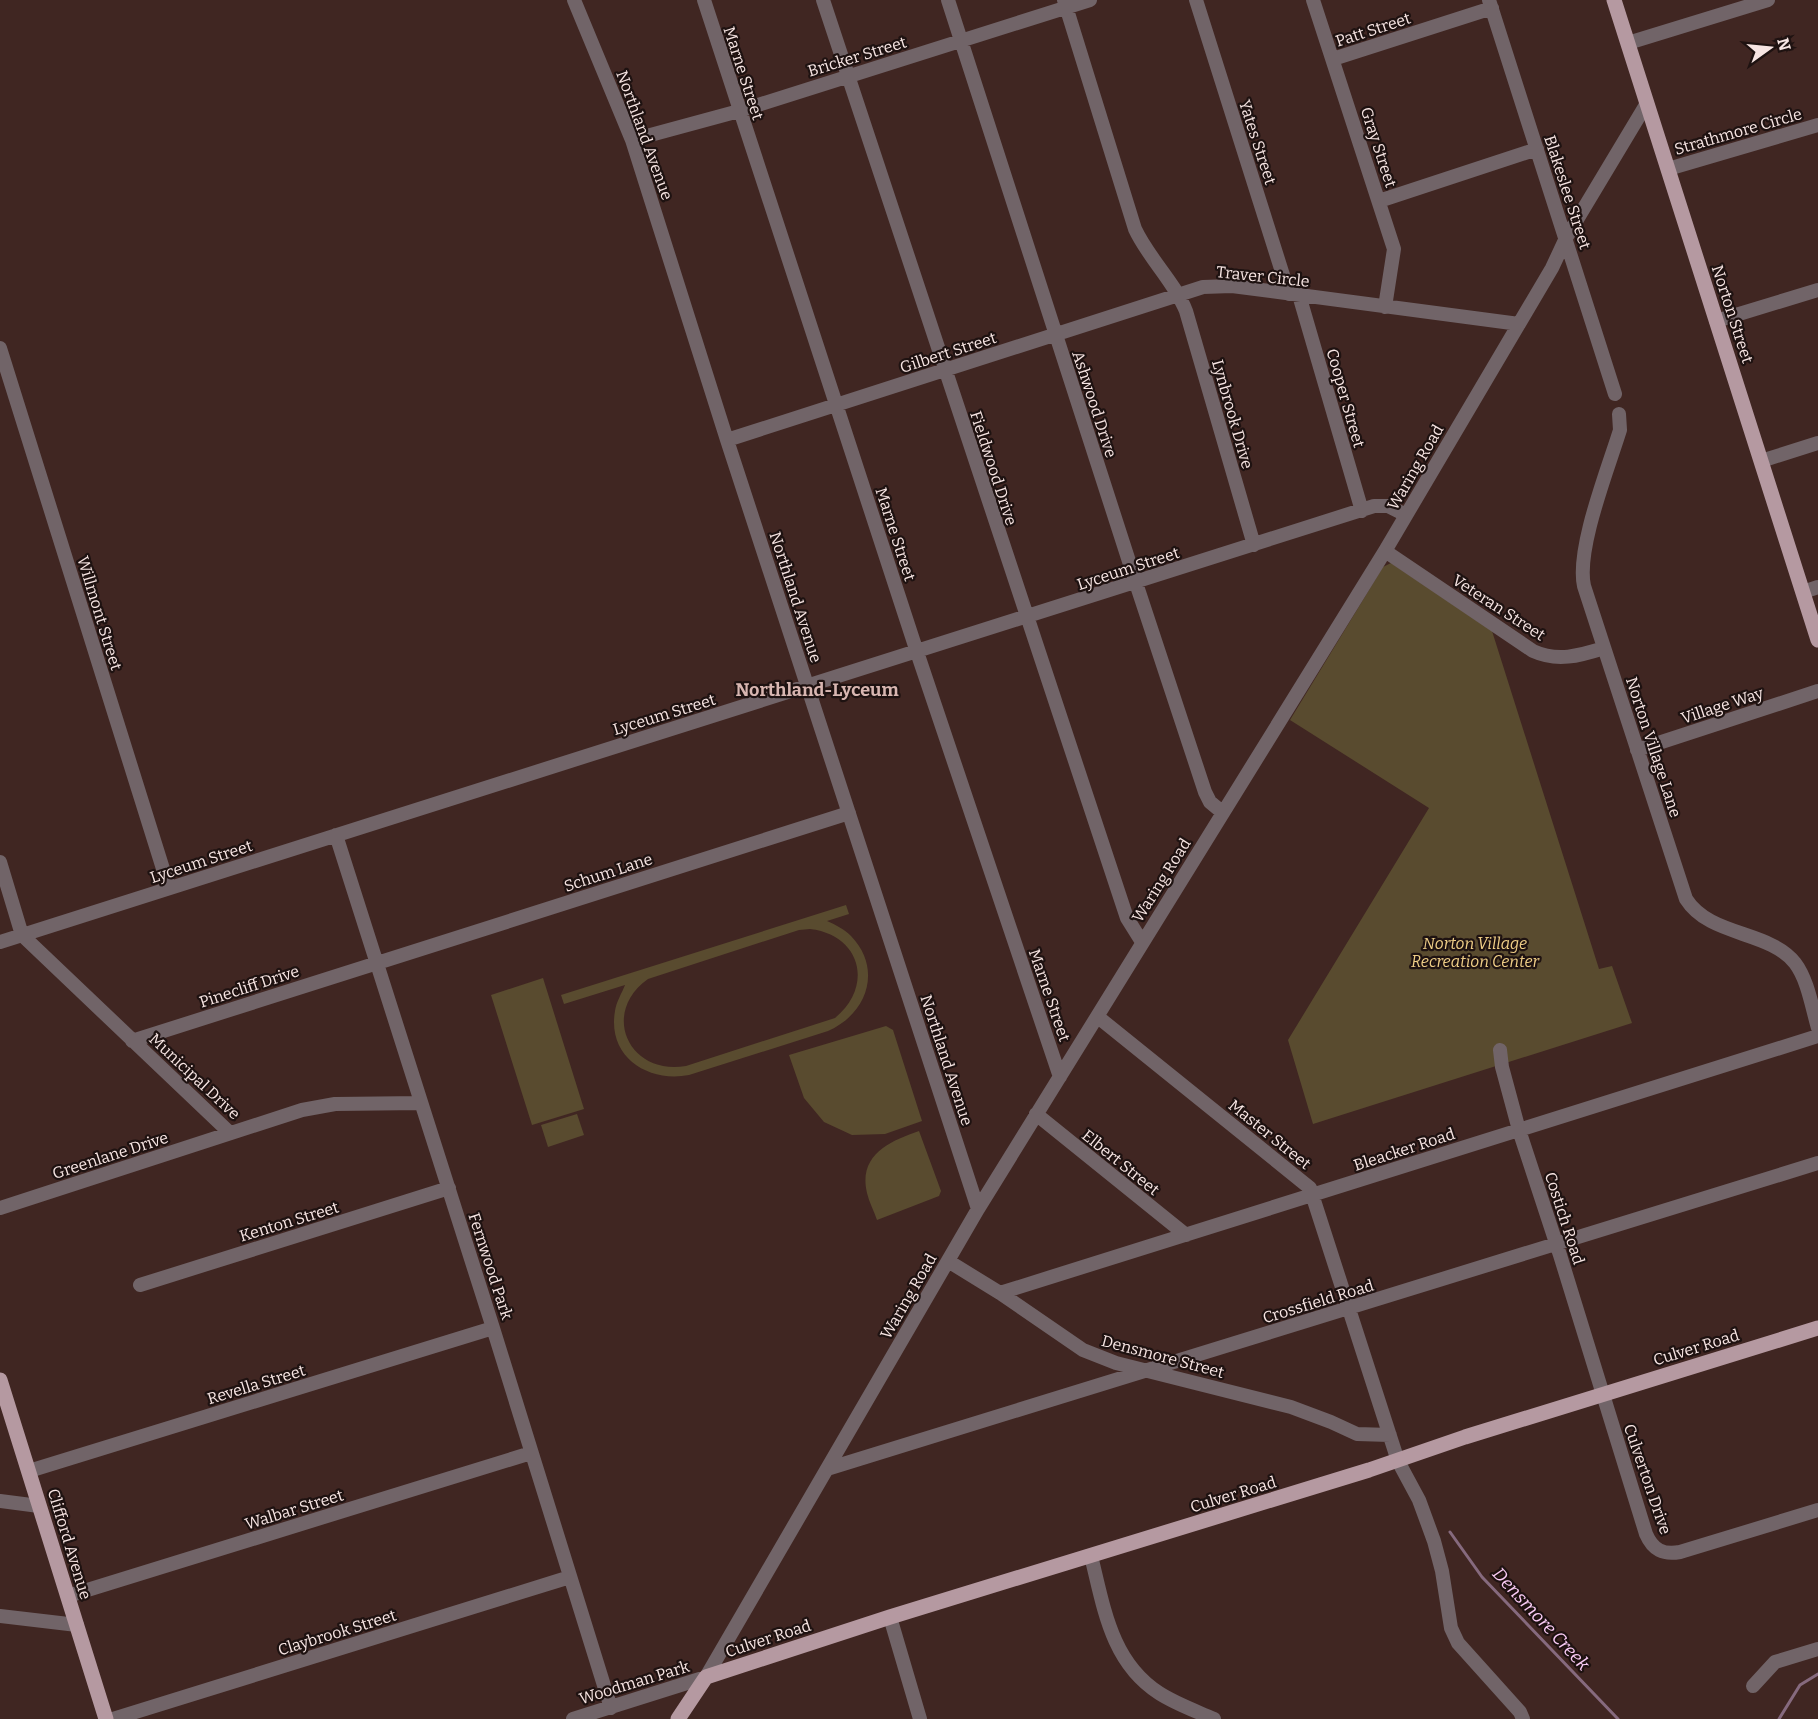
<svg xmlns="http://www.w3.org/2000/svg" width="1818" height="1719" viewBox="0 0 1818 1719" font-family="Bitter,serif">
	<rect width="100%" height="100%" fill="#402622"/>
	<!-- green -->
	<path fill="#594b2f" fill-rule="evenodd" d="M1391 563 1492 631 1599 969 1612 966 1632 1023 1313 1124 1288 1040 1429 808 1290 720 1383 567Z
		M846 905 849 914 827 921C836 925 844 929 851 936 883 969 867 1014 828 1031L689 1075C648 1083 607 1057 615 1011 616 1002 622 993 625 985L564 1004 561 995ZM810 929C861 935 874 986 835 1018L686 1066C629 1076 600 1013 648 979L799 930Z
		M543 978 584 1109 532 1125 491 995Z
		M886 1026 893 1030 922 1121 885 1134 852 1135 824 1122 804 1098 789 1055Z
		M577 1114 584 1135 548 1147 541 1125Z
		M919 1131 941 1191 939 1196 877 1220C874 1211 869 1202 867 1193 858 1155 890 1141 919 1131Z"/>
	<g fill="none" stroke-linecap="round" stroke-linejoin="round">
		<!-- stream -->
		<path stroke="#866a7e" stroke-width="3" d="M1450 1532 1482 1577 1618 1719
			M1779 1719 1800 1685 1818 1674"/>
		<!-- minor -->
		<path stroke="#716468" stroke-width="14" d="M574 0 632 140 727 440 978 1209
			M704 0 917 652 1060 1077
			M823 0 1127 918 1142 942
			M948 0 1136 583 1205 792 1210 802 1222 812
			M1064 0 1135 229C1149 259 1174 281 1186 311L1254 545
			M1196 0 1289 294
			M1313 0 1394 249 1385 307
			M1489 0 1615 394
			M1628 43 1768 0
			M1333 59 1492 8
			M632 140 739 111 1090 0
			M1668 169 1818 125
			M1379 201 1537 149
			M1299 295 1362 511
			M1716 321 1818 290
			M0 348 169 888
			M1619 414 1620 430C1608 469 1576 549 1584 586L1686 899C1710 937 1769 930 1795 963 1808 980 1812 1008 1818 1028
			M727 440 1203 287 1232 286 1519 324
			M1761 461 1818 443
			M1385 551 1533 651C1557 662 1579 656 1604 648
			M1803 592 1818 587
			M1637 750 1818 691
			M336 835 493 1328 611 1708
			M0 862 22 935 230 1133
			M0 942 1374 506H1388L1406 515
			M1098 1017 1310 1188 1398 1461 1419 1500 1434 1541 1442 1571 1451 1628 1458 1643 1520 1712 1523 1719
			M132 1041 849 813
			M1500 1050 1502 1067 1519 1130 1560 1255 1646 1534C1653 1550 1663 1555 1680 1552L1818 1510
			M1036 1114 1186 1235
			M0 1208 302 1110 335 1104 421 1103
			M948 1261 1000 1293 1083 1350 1116 1363 1291 1407 1331 1422 1357 1434 1390 1435
			M140 1285 449 1188
			M1000 1293 1818 1036
			M827 1469 1818 1163
			M29 1471 493 1328
			M0 1501 39 1506
			M1091 1556C1104 1608 1111 1662 1159 1693 1176 1704 1196 1711 1214 1719
			M68 1596 531 1453
			M0 1616 77 1625
			M890 1617 920 1719
			M1753 1686 1775 1662 1818 1649
			M113 1719 570 1577
			M573 1719 706 1677 978 1209 1385 551 1552 268 1566 238 1647 103"/>
		<!-- major -->
		<path stroke="#b599a1" stroke-width="15" d="M1614 0 1818 640
			M0 1380 106 1719
			M678 1719 706 1677 890 1617 1369 1470 1465 1437 1818 1328"/>
	</g>
	<g text-anchor="middle" stroke-width="4.5" stroke-linejoin="round" paint-order="stroke">
		<!-- street labels -->
		<g font-size="16" fill="#f7e5e3" stroke="#1e1211">
			<text transform="translate(1373 29) rotate(-18)" y="6">Patt Street</text>
			<text transform="translate(857 56) rotate(-17)" y="6">Bricker Street</text>
			<text transform="translate(744 73) rotate(72)" y="6">Marne Street</text>
			<text transform="translate(1738 131) rotate(-16)" y="6">Strathmore Circle</text>
			<text transform="translate(645 135) rotate(70)" y="6">Northland Avenue</text>
			<text transform="translate(1258 142) rotate(72)" y="6">Yates Street</text>
			<text transform="translate(1379 147) rotate(72)" y="6">Gray Street</text>
			<text transform="translate(1568 192) rotate(72)" y="6">Blakeslee Street</text>
			<text transform="translate(1263 276) rotate(6)" y="6">Traver Circle</text>
			<text transform="translate(1733 314) rotate(72)" y="6">Norton Street</text>
			<text transform="translate(948 352) rotate(-18)" y="6">Gilbert Street</text>
			<text transform="translate(1346 398) rotate(74)" y="6">Cooper Street</text>
			<text transform="translate(1095 404) rotate(72)" y="6">Ashwood Drive</text>
			<text transform="translate(1233 414) rotate(74)" y="6">Lynbrook Drive</text>
			<text transform="translate(1415 467) rotate(-60)" y="6">Waring Road</text>
			<text transform="translate(994 468) rotate(72)" y="6">Fieldwood Drive</text>
			<text transform="translate(896 534) rotate(72)" y="6">Marne Street</text>
			<text transform="translate(1128 568) rotate(-18)" y="6">Lyceum Street</text>
			<text transform="translate(796 597) rotate(72)" y="6">Northland Avenue</text>
			<text transform="translate(1499 607) rotate(33)" y="6">Veteran Street</text>
			<text transform="translate(100 613) rotate(73)" y="6">Willmont Street</text>
			<text transform="translate(1722 705) rotate(-18)" y="6">Village Way</text>
			<text transform="translate(664 714) rotate(-17)" y="6">Lyceum Street</text>
			<text transform="translate(1654 747) rotate(72)" y="6">Norton Village Lane</text>
			<text transform="translate(201 861) rotate(-18)" y="6">Lyceum Street</text>
			<text transform="translate(608 872) rotate(-18)" y="6">Schum Lane</text>
			<text transform="translate(1161 880) rotate(-58)" y="6">Waring Road</text>
			<text transform="translate(249 986) rotate(-18)" y="6">Pinecliff Drive</text>
			<text transform="translate(1050 995) rotate(71)" y="6">Marne Street</text>
			<text transform="translate(947 1060) rotate(72)" y="6">Northland Avenue</text>
			<text transform="translate(195 1076) rotate(43)" y="6">Municipal Drive</text>
			<text transform="translate(1270 1134) rotate(39)" y="6">Master Street</text>
			<text transform="translate(1404 1149) rotate(-18)" y="6">Bleacker Road</text>
			<text transform="translate(110 1155) rotate(-18)" y="6">Greenlane Drive</text>
			<text transform="translate(1121 1162) rotate(39)" y="6">Elbert Street</text>
			<text transform="translate(1565 1218) rotate(72)" y="6">Costich Road</text>
			<text transform="translate(289 1221) rotate(-17)" y="6">Kenton Street</text>
			<text transform="translate(491 1266) rotate(72)" y="6">Fernwood Park</text>
			<text transform="translate(908 1296) rotate(-60)" y="6">Waring Road</text>
			<text transform="translate(1318 1301) rotate(-17)" y="6">Crossfield Road</text>
			<text transform="translate(1696 1347) rotate(-17)" y="6">Culver Road</text>
			<text transform="translate(1163 1356) rotate(15)" y="6">Densmore Street</text>
			<text transform="translate(256 1384) rotate(-17)" y="6">Revella Street</text>
			<text transform="translate(1648 1479) rotate(71)" y="6">Culverton Drive</text>
			<text transform="translate(1233 1494) rotate(-17)" y="6">Culver Road</text>
			<text transform="translate(294 1509) rotate(-17)" y="6">Walbar Street</text>
			<text transform="translate(70 1544) rotate(73)" y="6">Clifford Avenue</text>
			<text transform="translate(337 1632) rotate(-17)" y="6">Claybrook Street</text>
			<text transform="translate(768 1638) rotate(-18)" y="6">Culver Road</text>
			<text transform="translate(634 1682) rotate(-17)" y="6">Woodman Park</text>
		</g>
		<!-- park labels -->
		<g font-size="16" font-style="italic" fill="#efce87" stroke="#1e1211">
			<text x="1475" y="949">Norton Village<tspan x="1475" dy="18">Recreation Center</tspan></text>
		</g>
		<!-- neighbourhood labels -->
		<g font-size="18" font-weight="bold" fill="#d8b6b1" stroke="#1e1211">
			<text x="817" y="696">Northland-Lyceum</text>
		</g>
		<!-- water labels -->
		<g font-size="18" font-style="italic" fill="#fbccf6" stroke="#1e1211">
			<text transform="translate(1541 1619) rotate(47)" y="6">Densmore Creek</text>
		</g>
	</g>
	<!-- north arrow -->
	<g transform="translate(1770 48) rotate(75)" stroke="#1e1211" stroke-width="4.5" paint-order="stroke">
	<path d="M0-4.5L10 22L0 15L-10 22Z" fill="#f7e5e3"/>
	<text y="-9" font-size="16" font-weight="bold" text-anchor="middle" fill="#f7e5e3">N</text>
	</g>
</svg>
